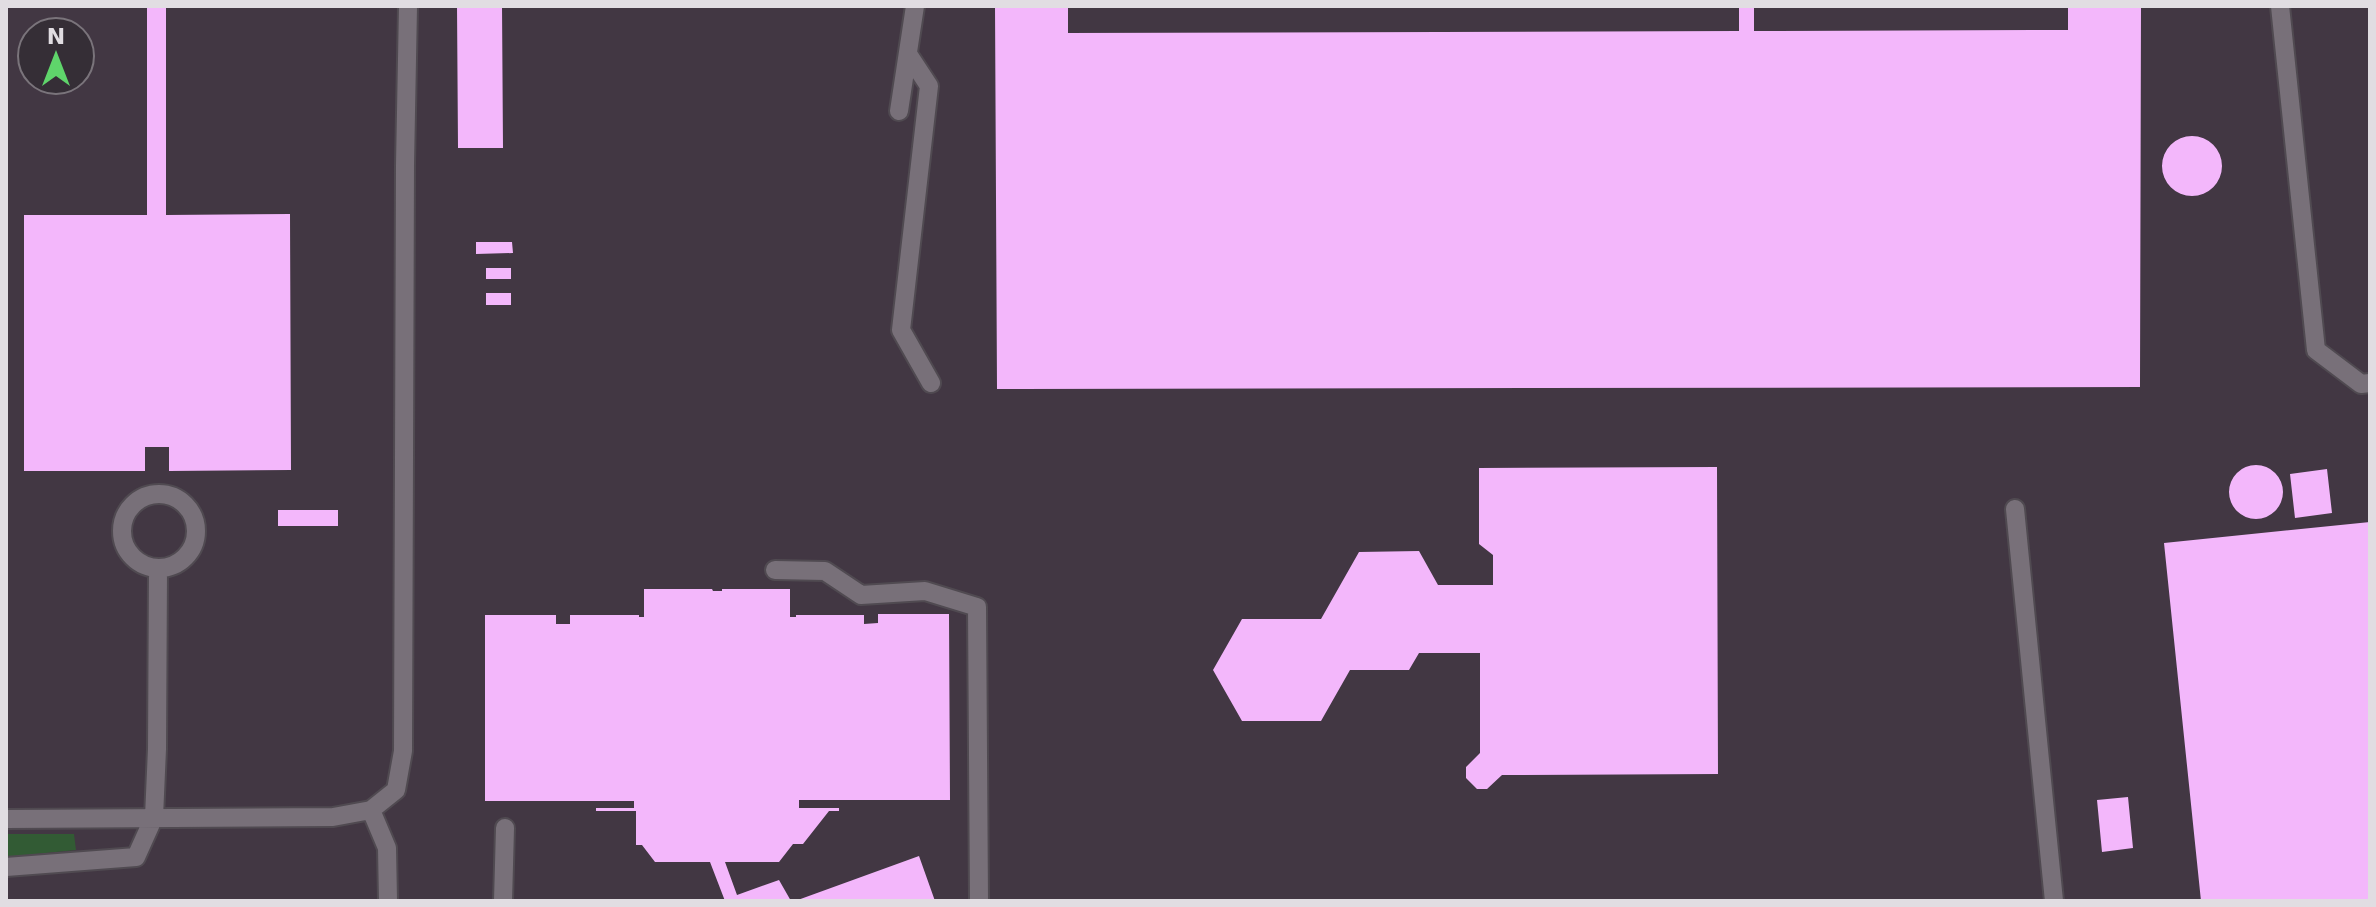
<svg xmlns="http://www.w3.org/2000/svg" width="2376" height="907" viewBox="0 0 2376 907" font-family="'DejaVu Sans',sans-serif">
	<rect width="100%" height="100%" fill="#352e36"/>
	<!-- built -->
	<path fill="#423743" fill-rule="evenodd" d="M6 6H2370V901H6ZM32 32H80V80H32Z"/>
	<!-- green -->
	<path fill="#325b34" d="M6 834H74L76 850 6 857Z"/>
	<!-- building -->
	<path fill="#f3b7fb" d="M147 6H166V215L290 214 291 470 169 471V447H145V471H24V215H147Z
		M457 6H502L503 148H458Z
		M995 6H1068V33L1739 31V6H1754V31L2068 30V6H2141L2140 387 997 389Z
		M2162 166a30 30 0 1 1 60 0a30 30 0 1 1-60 0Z
		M476 242H512L513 253 476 254Z
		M486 268H511V279H486Z
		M486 293H511V305H486Z
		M2229 492a27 27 0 1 1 54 0a27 27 0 1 1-54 0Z
		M1717 467 1718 774 1502 775 1487 789H1477L1466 778V767L1480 753V653H1419L1409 670H1350L1321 721H1242L1213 670 1242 619H1321L1359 552 1419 551 1438 585H1493V555L1479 544V468Z
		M2327 469 2332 513 2295 518 2290 474Z
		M278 510H338V526H278Z
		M2370 522V901H2201L2164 543Z
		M644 589H712L713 591H722V589H790V617H796V615H864V624L878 623V614H949L950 800H799V808H839V811H829L803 844H793L779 862H725L737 895 779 880 791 901H725L710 862H655L642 845H636V811H596V808H634V801H485V615H556V624H570V615H639V617H644Z
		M2128 797 2133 848 2102 852 2097 800Z
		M919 856 935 901H795Z"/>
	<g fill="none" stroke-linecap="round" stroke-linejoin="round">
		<defs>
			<path id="service" d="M2280 6 2316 350 2361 384 2370 383
				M908 54 929 86 901 330 931 383
				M899 111 915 6
				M122 531a37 37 0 1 1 74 0a37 37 0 1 1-74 0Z
				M2015 509 2054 901
				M775 570 825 571 861 595 925 591 977 607 979 901
				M371 810 387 848 388 901
				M6 819 333 817 371 810 396 790 403 751 405 165 408 6
				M6 867 136 857 154 817 157 749 158 569
				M503 901 505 828"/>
		</defs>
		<!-- service casing -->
		<use href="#service" stroke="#504a51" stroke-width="22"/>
		<!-- service -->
		<use href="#service" stroke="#787079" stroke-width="18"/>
	</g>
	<!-- border -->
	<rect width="2376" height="907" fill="none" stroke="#e1dde2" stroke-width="16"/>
	<!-- north arrow -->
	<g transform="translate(56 56)"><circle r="38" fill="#352e36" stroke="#7a747b" stroke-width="2"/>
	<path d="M0-6L14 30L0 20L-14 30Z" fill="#5fd56b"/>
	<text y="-12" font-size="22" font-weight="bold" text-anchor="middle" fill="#e1dde2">N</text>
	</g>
</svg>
